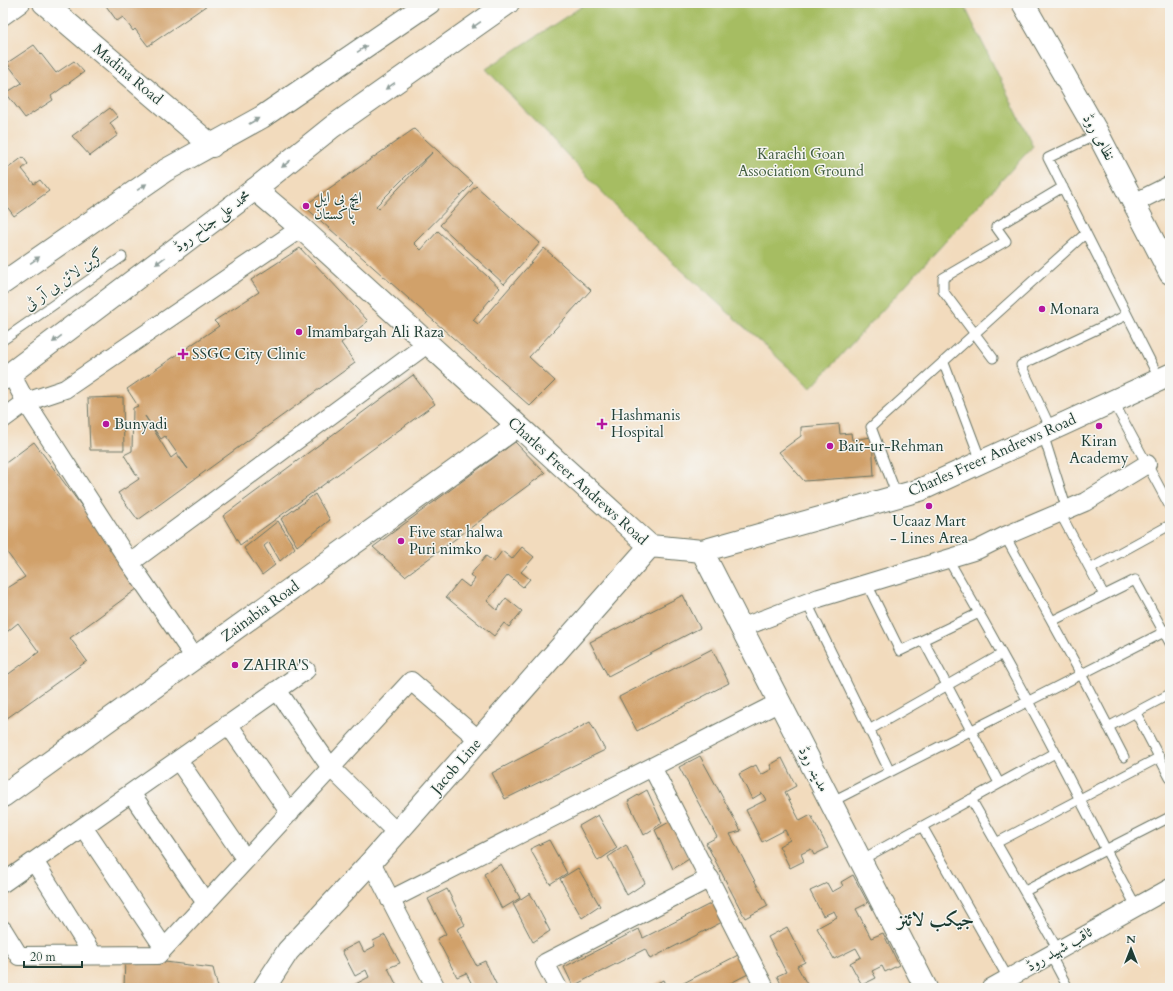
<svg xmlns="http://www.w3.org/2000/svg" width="1173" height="991" viewBox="0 0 1173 991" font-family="Cardo,Amiri,serif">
	<rect width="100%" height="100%" fill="#f6f6f2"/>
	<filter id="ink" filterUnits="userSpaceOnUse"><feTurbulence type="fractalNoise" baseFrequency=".025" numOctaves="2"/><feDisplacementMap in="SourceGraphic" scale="8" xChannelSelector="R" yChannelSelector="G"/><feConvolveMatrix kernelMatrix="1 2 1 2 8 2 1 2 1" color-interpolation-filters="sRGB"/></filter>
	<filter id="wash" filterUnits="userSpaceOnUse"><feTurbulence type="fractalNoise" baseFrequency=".012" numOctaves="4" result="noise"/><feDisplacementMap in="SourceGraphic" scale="16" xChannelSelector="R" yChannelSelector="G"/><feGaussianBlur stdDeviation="0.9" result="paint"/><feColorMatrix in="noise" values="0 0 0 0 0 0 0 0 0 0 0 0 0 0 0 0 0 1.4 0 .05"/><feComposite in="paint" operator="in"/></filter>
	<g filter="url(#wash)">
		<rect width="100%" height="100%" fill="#f2dbbd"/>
		<!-- green -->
		<path fill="#a6bd62" stroke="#627d4b" d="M587 3H963L1033 146 811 388 641 233 486 69Z"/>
		<g id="blocks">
			<!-- building -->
			<path fill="#d1a16a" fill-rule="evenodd" d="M104 3H210L148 46 135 29 133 31 123 17 117 21Z
				M34 45 56 73 74 61 84 72 51 96 53 100 25 118 6 93 22 83 7 63Z
				M110 108 118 117 110 123 118 135 90 156 72 136Z
				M414 129 473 183 414 243 421 250 438 231 500 288 473 320 478 324 544 248 591 290 529 357 555 381 530 406 304 206ZM433 152 379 209 376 206 405 177Z
				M23 157 28 164 22 169 34 184 40 180 49 191 14 216 5 204 3 206V172Z
				M476 186 540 243 504 284 440 225Z
				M300 248 368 321 341 343 355 363 138 520 118 493 139 479 124 455 132 451 133 408 138 406 127 389 219 326 214 321 259 292 251 280ZM145 416 161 439 165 436 188 469 176 454 171 458Z
				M413 375 435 404 240 545 223 516Z
				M123 397 124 450H90L88 398Z
				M839 424 840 434 851 433 852 440 872 437 874 476 804 481 779 452 801 436V427Z
				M34 442 141 586 70 638 87 661 3 721V672L6 676 39 652 18 623 3 635V591L25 577 3 547V465Z
				M515 442 545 473 405 576 373 547Z
				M315 494 330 520 297 546 281 519Z
				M278 521 295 548 280 561 269 542 264 546 275 565 262 575 244 548Z
				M522 547 534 557 521 572 530 579 523 587 508 575 487 601 497 610 506 598 522 611 509 627 504 623 494 636 446 597 460 580 469 587 475 579 470 575 486 556 494 562 502 551 512 559Z
				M683 595 700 628 608 676 590 642Z
				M712 649 729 683 637 731 619 697Z
				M590 722 605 750 505 799 492 773Z
				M700 756 741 831 730 834 768 906 745 918 706 843 717 837 679 767Z
				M782 758 796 786 785 792 800 821 811 815 828 848 814 855 811 849 801 854 804 861 790 868 779 846 790 840 785 830 762 842 746 810 766 800 762 793 752 799 739 774 756 765 761 775 772 769 770 765Z
				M647 790 662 823 644 835 628 801Z
				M598 815 617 848 598 861 579 826Z
				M671 821 689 859 673 869 655 830Z
				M549 840 567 873 550 884 530 849Z
				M626 845 645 883 627 895 608 857Z
				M501 864 520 898 502 909 484 874Z
				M578 868 600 906 582 918 560 879Z
				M853 875 868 903 856 909 871 938 883 933 899 965 885 972 882 966 872 971 876 978 862 985 850 963 861 957 856 948 834 959 817 928 837 917 834 911 823 916 810 891 827 883 832 892 843 886 841 882Z
				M447 889 465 925 457 929 476 965 485 961 498 988H474L466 973 457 977 437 939 446 934 428 899Z
				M530 893 550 931 533 942 513 904Z
				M716 901 726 920 650 959 645 949 573 986 564 967 639 929 643 938Z
				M787 927 805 962 797 966 809 988H783L777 976 786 972 768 937Z
				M385 935 400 963 388 968 398 988H348L369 977 366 970 355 976 342 951 359 942 364 952 375 946 373 941Z
				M740 954 750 973 721 988H674Z
				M125 957 213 968 218 988H124Z
				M663 980 667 988H648Z"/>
		</g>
	</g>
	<g filter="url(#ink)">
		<use href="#blocks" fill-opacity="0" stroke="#697464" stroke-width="1"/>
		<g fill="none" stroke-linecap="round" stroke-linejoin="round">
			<defs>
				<path id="lane" d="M1098 134 1048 158 1160 380
					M3 340 122 257
					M993 358 943 291V278L1006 241 996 227 1063 187
					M944 363 981 461
					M1113 401 1170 507
					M1051 429 1021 365 1127 315
					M1043 434 1067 510
					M897 496 871 427 1086 233
					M1060 513 1104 595
					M1005 536 1081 674 1124 757
					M948 559C994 638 1038 718 1079 798 1098 834 1116 870 1136 906
					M1090 569 1170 525
					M867 584 900 651 979 613
					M807 603 890 772
					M1052 621 1135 580 1170 643
					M923 640 999 783
					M1136 713 1170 778
					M1108 727 1170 694
					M869 730 1002 654
					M971 799 1058 950
					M831 802 1170 629
					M922 826 1008 978
					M996 843 1160 757
					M861 860 1055 753
					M1025 891 1170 817
					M1050 954 1068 988"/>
				<path id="street" d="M3 16 21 3
					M1134 203 1170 185
					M11 374 26 402 130 563 195 658
					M3 419 26 402 65 389 301 228
					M130 563 427 344
					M741 628 819 598 977 550 1005 536 1085 502 1147 464
					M277 690 331 768 397 833
					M228 724 290 813
					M178 760 246 860
					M652 767 765 988
					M131 793 206 903
					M83 827 164 948
					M34 861 93 955
					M371 862 436 988
					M3 883 306 670
					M390 900 780 702
					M3 930 19 956 158 955 411 681 479 740
					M558 988 545 963 710 878
					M991 988 1170 888"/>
				<path id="secondary" d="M44 3 212 146
					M1023 3 1098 134 1170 273
					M255 189 301 228 650 546 702 551 920 490 1170 375
					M702 551 926 988
					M3 796 517 426
					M264 988 288 951 371 862 650 546"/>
				<path id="highway" d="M3 283 166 170 262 117 429 3
					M3 379 255 189 332 127 508 3"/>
			</defs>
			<!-- lane casing -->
			<use href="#lane" stroke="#697464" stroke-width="11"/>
			<!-- street casing -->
			<use href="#street" stroke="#697464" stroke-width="20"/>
			<!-- secondary casing -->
			<use href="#secondary" stroke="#697464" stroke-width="24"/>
			<!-- highway casing -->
			<use href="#highway" stroke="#697464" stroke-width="24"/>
			<!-- lane -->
			<use href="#lane" stroke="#fff" stroke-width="9"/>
			<!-- street -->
			<use href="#street" stroke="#fff" stroke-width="18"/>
			<!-- secondary -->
			<use href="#secondary" stroke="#fff" stroke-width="22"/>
			<!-- highway -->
			<use href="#highway" stroke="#fff" stroke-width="22"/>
		</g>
		<!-- one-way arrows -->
		<defs><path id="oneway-solid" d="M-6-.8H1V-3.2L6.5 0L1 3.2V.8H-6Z"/></defs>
		<g fill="#8f9e9a">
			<use href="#oneway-solid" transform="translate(476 25) rotate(145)"/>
			<use href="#oneway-solid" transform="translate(362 49) rotate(-34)"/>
			<use href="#oneway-solid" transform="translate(390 86) rotate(145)"/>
			<use href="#oneway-solid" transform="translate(254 121) rotate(-30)"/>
			<use href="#oneway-solid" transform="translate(286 164) rotate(141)"/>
			<use href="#oneway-solid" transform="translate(142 187) rotate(-35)"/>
			<use href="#oneway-solid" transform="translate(35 260) rotate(-35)"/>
			<use href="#oneway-solid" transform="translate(160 261) rotate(143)"/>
			<use href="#oneway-solid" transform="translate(57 339) rotate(143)"/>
		</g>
	</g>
	<!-- markers -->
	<g fill="#b5179e" stroke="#f6f6f2" stroke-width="1.5">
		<circle cx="306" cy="206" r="4"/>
		<circle cx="1042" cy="309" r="4"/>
		<circle cx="299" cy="332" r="4"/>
		<path d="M181 348h4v4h4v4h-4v4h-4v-4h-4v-4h4z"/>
		<circle cx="106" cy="424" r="4"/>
		<path d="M600 418h4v4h4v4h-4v4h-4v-4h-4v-4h4z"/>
		<circle cx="1099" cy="426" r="4"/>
		<circle cx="830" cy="446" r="4"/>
		<circle cx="929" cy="506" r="4"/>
		<circle cx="401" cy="541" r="4"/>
		<circle cx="235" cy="665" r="4"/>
	</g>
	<g text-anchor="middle" stroke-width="3" stroke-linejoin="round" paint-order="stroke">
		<!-- street labels -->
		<g font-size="15" fill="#1f3d34" stroke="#f6f6f2">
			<text transform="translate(128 74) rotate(40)" y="5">Madina Road</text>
			<text transform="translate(1099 137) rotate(61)" y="5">نظامی روڈ</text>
			<text transform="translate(212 221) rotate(-37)" y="5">محمد علی جناح روڈ</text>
			<text transform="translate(64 280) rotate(-35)" y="5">گرین لائن بی آر ٹی</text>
			<text transform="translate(992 455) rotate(-24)" y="5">Charles Freer Andrews Road</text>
			<text transform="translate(578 481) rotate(42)" y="5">Charles Freer Andrews Road</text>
			<text transform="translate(260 611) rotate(-36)" y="5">Zainabia Road</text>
			<text transform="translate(456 766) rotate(-49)" y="5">Jacob Line</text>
			<text transform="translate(814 769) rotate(63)" y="5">مدینہ روڈ</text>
			<text transform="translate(1059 949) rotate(-30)" y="5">ثاقب شہید روڈ</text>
		</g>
		<!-- park labels -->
		<g font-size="15" fill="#415d40" stroke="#f6f6f2">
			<text x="801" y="159">Karachi Goan<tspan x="801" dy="17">Association Ground</tspan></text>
		</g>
		<!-- poi labels -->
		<g font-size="15" fill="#1f3d34" stroke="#f6f6f2" text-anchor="start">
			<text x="314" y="202">ایچ بی ایل<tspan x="314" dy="17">پاکستان</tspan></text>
			<text x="1050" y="314">Monara</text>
			<text x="307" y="337">Imambargah Ali Raza</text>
			<text x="192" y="359">SSGC City Clinic</text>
			<text x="611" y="420">Hashmanis<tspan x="611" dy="17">Hospital</tspan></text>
			<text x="114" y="429">Bunyadi</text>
			<text x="1099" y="446" text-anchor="middle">Kiran<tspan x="1099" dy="17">Academy</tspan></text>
			<text x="838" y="451">Bait-ur-Rehman</text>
			<text x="929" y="526" text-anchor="middle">Ucaaz Mart<tspan x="929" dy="17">- Lines Area</tspan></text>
			<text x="409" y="537">Five star halwa<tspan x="409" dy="17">Puri nimko</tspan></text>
			<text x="243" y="670">ZAHRA'S</text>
		</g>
		<!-- district labels -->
		<g font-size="19" font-weight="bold" fill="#1f3d34" stroke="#f6f6f2">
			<text x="936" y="926">جیکب لائنز</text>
		</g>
	</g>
	<!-- margin -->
	<rect width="1173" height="991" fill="none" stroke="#f6f6f2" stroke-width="16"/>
	<!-- north arrow -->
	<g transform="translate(1131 949)" stroke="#f6f6f2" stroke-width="3" paint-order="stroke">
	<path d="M0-3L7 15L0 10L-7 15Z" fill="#1f3d34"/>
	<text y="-6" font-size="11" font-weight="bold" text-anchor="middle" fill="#1f3d34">N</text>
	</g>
	<!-- scale -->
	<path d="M24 961v6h58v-6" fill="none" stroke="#1f3d34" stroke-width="2"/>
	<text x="30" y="961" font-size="12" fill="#1f3d34" stroke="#f6f6f2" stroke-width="3" paint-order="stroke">20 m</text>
</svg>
